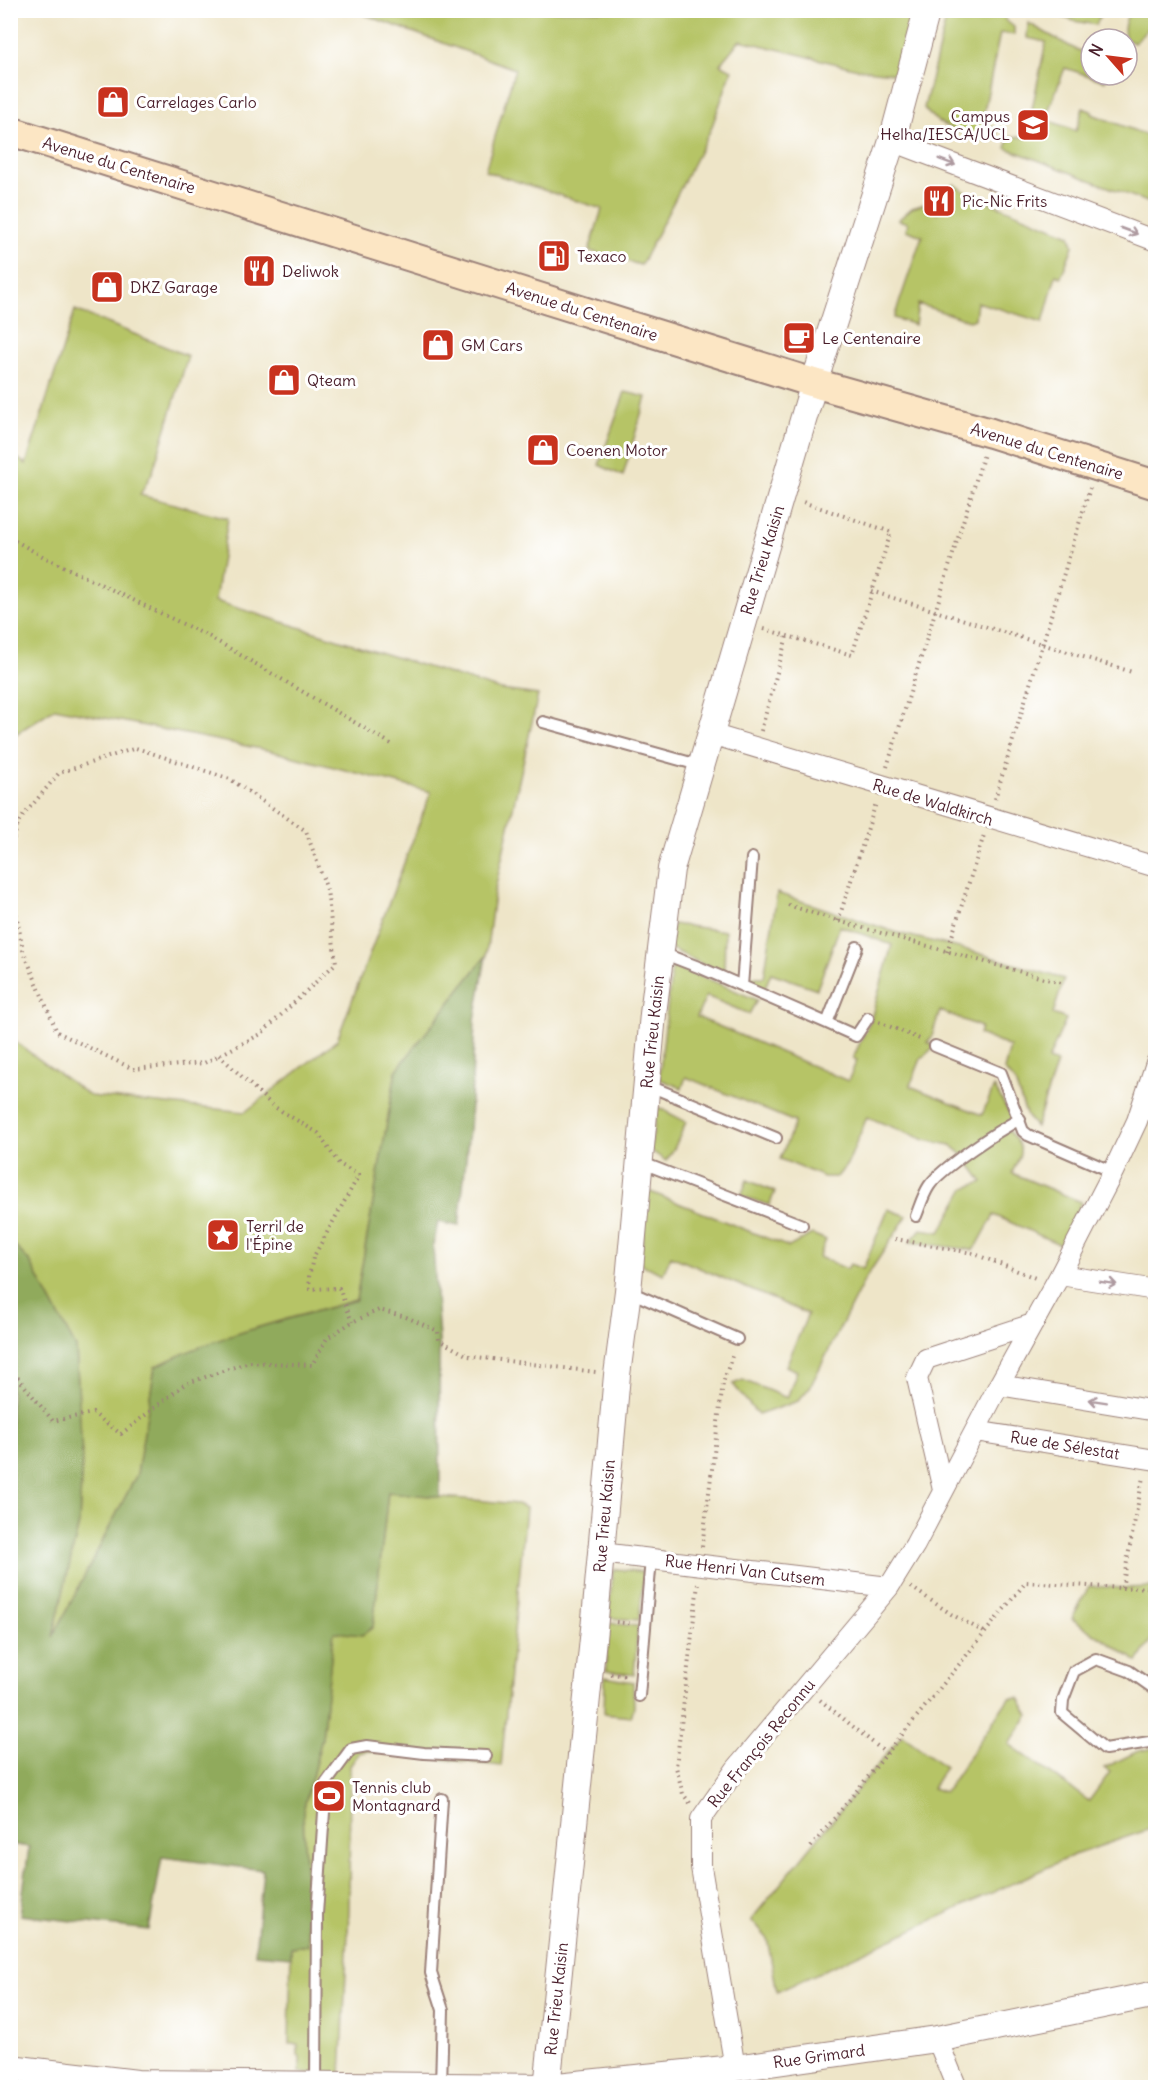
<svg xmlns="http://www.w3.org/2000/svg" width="1166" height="2098" viewBox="0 0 1166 2098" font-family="Delius,sans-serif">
	<rect width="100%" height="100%" fill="#fff"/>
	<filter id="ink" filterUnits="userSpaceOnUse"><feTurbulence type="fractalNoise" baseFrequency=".0167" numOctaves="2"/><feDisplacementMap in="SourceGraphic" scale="12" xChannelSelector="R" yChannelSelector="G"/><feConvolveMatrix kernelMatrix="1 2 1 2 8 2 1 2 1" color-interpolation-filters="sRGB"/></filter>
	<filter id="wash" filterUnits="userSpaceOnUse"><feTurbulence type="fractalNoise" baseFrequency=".008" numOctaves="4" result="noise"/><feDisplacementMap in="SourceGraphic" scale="24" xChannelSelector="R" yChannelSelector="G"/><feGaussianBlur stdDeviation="1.35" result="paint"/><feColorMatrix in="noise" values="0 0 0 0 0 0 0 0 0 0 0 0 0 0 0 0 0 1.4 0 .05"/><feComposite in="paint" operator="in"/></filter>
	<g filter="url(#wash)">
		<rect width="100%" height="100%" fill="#eee5c8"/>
		<!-- green -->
		<path fill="#b6c466" stroke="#807248" stroke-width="1.5" d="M354 11H914L901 74 858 69 740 40 720 64 732 70 711 129 641 265 589 251 602 209 485 171 515 69Z
			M948 11H1006L1005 20 1014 27V35L1000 33 982 121 997 130V137L993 140 987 141C965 133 938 128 924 108Z
			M1044 11H1102L1096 25 1074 21Z
			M1131 11 1141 12 1155 18V22L1134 43 1126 39C1122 30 1125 18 1131 11Z
			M1028 23 1073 48 1091 55V75H1107L1105 81 1065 68 1045 119 1076 131 1083 108 1093 112 1092 114 1154 138 1155 135V205L1006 148 1010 136 1026 138 1046 42 1027 38Z
			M954 184 969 194 1070 235 1073 246 1061 277 1056 275 1043 322 977 302 975 319 970 321 918 304 915 325 894 318 922 236 906 230 908 223 898 220 912 208 927 203 937 213 955 198 949 190Z
			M75 310 188 356 153 471 140 495 228 518 215 601 501 690 538 695 494 894 486 956 396 1071 356 1300C289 1319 218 1335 155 1367L137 1474 52 1640 79 1523 82 1458 76 1348 30 1262 11 1242V1039L90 1096 245 1112 337 1040 431 792 271 751 55 708 11 737V454L26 464Z
			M625 392 646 397 623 476 599 465Z
			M777 893 898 933 971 951 1064 979 1053 1014 1066 1019 1048 1060 1057 1063 1036 1127 1027 1117 1015 1082 1004 1070 1010 1047 979 1034 981 1027 940 1011 931 1038 927 1042 935 1046 921 1059 910 1086 982 1115 994 1087 1013 1119 1005 1127C1024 1148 1024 1147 1012 1173L1081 1202 1061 1245 994 1215 978 1244 973 1250 910 1242 921 1229 940 1232 965 1188 983 1182 964 1156 951 1145 925 1140 867 1117 848 1163 837 1177H824L780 1159 795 1122 686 1077 682 1088 659 1079 672 967 713 981 757 1000 749 1014 706 996 697 1017 848 1081 857 1060 853 1058 871 1019 892 945 840 926 817 989 771 973 764 990 751 987V977H764Z
			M673 924 725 931 724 975 668 947Z
			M658 1107 686 1122 674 1149 666 1161 650 1150Z
			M747 1180 775 1192 769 1205 741 1196Z
			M648 1191 789 1247 812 1234 826 1240 819 1257 847 1269 850 1264 863 1269 888 1209 907 1216 865 1279 810 1387 798 1401 758 1415 733 1384 743 1380 787 1398 797 1371 786 1366 808 1314 671 1256 663 1274 640 1264Z
			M388 1492 517 1504 526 1508 501 1766 367 1751 359 1753 350 1766 349 1911 341 2076 300 2072V2057L298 2056V2044H289L291 1947 308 1945 303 1811 322 1738 334 1631 362 1635 373 1627Z
			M616 1569 644 1572 639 1620 608 1618 613 1572Z
			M1089 1586 1122 1588 1155 1587V1634L1138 1662 1072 1619Z
			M608 1623 638 1626 634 1675 606 1671Z
			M605 1677 633 1682 634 1707 631 1717 604 1714Z
			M1009 1698H1019L1029 1715 1009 1744 1089 1801 1110 1772 1104 1768 1138 1751 1155 1748V1778L1150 1786 1155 1790V1831L1150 1829 1074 1855 777 1992 767 1938 751 1920 902 1735 945 1767 932 1788 945 1792Z"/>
		<!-- forest -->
		<path fill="#90aa5b" stroke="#6d6443" stroke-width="1.5" d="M486 956 475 1021 470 1120 459 1226 438 1222 433 1245 439 1340 440 1497 388 1492 373 1627 362 1635 334 1632 322 1738 303 1811 308 1945 291 1947V1957L255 1954 263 1870 162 1857 149 1930 20 1915 29 1847 10 1844 11 1242 30 1262 76 1348 82 1458 79 1523 53 1637 137 1474 155 1367C218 1334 289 1320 356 1300L396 1071Z"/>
	</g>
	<g filter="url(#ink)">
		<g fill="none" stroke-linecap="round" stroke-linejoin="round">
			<defs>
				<path id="service" d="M543 722 702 766
					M857 947 827 1023 856 1036 868 1018
					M662 953 701 968 827 1023
					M742 986 752 858
					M935 1046 1001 1073 1023 1131 1028 1135 1113 1172
					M647 1085 776 1138
					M640 1162 802 1225
					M916 1216C920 1206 923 1195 929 1186 941 1168 999 1130 1020 1119
					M628 1291 737 1339
					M1156 1690 1129 1671 1096 1659 1074 1671 1063 1700 1062 1713 1105 1749 1156 1741
					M639 1696 651 1559
					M316 2085 317 1914 326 1783 351 1749 367 1746 424 1753 486 1756
					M441 2086 443 2010 431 1973 442 1799"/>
				<path id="minor" d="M892 141 1156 241
					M711 734 1156 867
					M1060 1275 1156 1290
					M999 1385 1156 1411
					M975 1431 1156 1460
					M943 1490 917 1378 926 1359 1033 1324
					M601 1553 889 1587
					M937 2039 957 2088
					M735 2068 701 1867V1819L736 1769 889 1587 915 1545 999 1385 1060 1275 1113 1172 1137 1121 1156 1063"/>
				<path id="tertiary" d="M10 2068 137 2083 547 2087 735 2068 937 2039 1156 1994
					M547 2088 595 1619 617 1375 628 1291 653 1014 671 869 814 383 892 141 927 10"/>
				<path id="secondary" d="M10 131 634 327 814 383 991 433 1156 485"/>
			</defs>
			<!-- service casing -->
			<use href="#service" stroke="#9c827a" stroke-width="14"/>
			<!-- minor casing -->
			<use href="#minor" stroke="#9c827a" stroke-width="22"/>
			<!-- tertiary casing -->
			<use href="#tertiary" stroke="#9c827a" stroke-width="28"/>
			<!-- secondary casing -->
			<use href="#secondary" stroke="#9c827a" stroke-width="32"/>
			<!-- path -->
			<path stroke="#9c827a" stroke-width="4" stroke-dasharray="1.5 4.5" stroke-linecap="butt" d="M10 538 46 558 210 637 393 745
				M871 591 1132 672
				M764 629 852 655 891 532 800 501
				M761 731 787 636
				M887 767 984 454
				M995 799 1090 488
				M10 820 19 821
				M10 850 19 821 59 773 136 748 230 779 306 831 327 890 336 963 261 1034 204 1063 133 1069 57 1032 23 950 10 881
				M788 905 838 921 1061 983
				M838 921 876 803
				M947 952 984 835
				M879 1022 922 1040
				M219 1055 273 1106 318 1133 339 1164 359 1175 313 1258 309 1277 310 1289 339 1288 352 1322
				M895 1239 972 1253 1038 1279
				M10 1368 53 1421 93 1413 121 1434 185 1384 249 1362 312 1365 327 1338 352 1322 379 1310 406 1317 438 1331 439 1340 468 1356 596 1372
				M702 1547 723 1383 733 1353
				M911 1587 951 1614 984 1632
				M1122 1588 1156 1587
				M616 1622 633 1624
				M611 1674 628 1676
				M820 1700 887 1754
				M690 1803 683 1794 676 1767 698 1584
				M811 1847 1026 1582 1122 1588 1143 1477"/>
			<!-- service -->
			<use href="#service" stroke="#fff" stroke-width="10"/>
			<!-- minor -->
			<use href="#minor" stroke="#fff" stroke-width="20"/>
			<!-- tertiary -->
			<use href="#tertiary" stroke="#fff" stroke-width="26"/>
			<!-- secondary -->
			<use href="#secondary" stroke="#fce6c4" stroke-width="28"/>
		</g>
		<!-- one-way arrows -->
		<defs><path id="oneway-shaft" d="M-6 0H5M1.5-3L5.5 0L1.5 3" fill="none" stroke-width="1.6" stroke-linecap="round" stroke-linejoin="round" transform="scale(1.5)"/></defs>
		<g stroke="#ae9aa0">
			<use href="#oneway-shaft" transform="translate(947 162) rotate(21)"/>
			<use href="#oneway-shaft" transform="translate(1129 231) rotate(21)"/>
			<use href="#oneway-shaft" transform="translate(1108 1283) rotate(9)"/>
			<use href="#oneway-shaft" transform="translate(1098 1401) rotate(-171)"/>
		</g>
	</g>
	<!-- icons -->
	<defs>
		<symbol id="shop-square" viewBox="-11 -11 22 22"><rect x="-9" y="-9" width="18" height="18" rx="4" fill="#c8321e" stroke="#fff"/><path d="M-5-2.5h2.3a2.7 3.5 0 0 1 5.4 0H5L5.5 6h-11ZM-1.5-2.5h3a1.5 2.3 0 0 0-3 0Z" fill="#fff"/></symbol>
		<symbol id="university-square" viewBox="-11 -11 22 22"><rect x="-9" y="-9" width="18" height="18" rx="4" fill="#c8321e" stroke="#fff"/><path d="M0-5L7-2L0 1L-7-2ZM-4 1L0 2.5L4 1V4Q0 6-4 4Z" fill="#fff"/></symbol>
		<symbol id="restaurant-square" viewBox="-11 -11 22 22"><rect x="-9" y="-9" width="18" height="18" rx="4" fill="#c8321e" stroke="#fff"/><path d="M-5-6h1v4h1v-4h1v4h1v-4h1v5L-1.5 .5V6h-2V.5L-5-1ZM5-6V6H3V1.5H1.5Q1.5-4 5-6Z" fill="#fff"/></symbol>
		<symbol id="fuel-square" viewBox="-11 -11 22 22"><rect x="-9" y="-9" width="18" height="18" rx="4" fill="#c8321e" stroke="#fff"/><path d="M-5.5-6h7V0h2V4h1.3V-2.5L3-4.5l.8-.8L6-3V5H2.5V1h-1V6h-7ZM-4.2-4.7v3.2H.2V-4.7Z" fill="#fff"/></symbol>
		<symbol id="cafe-square" viewBox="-11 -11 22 22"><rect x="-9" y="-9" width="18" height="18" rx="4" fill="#c8321e" stroke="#fff"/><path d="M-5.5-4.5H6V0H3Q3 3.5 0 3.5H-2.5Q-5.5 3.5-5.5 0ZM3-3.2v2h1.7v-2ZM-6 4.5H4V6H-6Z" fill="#fff"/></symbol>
		<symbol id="sight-square" viewBox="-11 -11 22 22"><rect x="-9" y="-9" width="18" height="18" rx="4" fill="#c8321e" stroke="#fff"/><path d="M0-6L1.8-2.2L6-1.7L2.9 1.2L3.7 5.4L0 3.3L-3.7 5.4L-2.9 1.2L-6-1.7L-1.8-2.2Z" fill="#fff"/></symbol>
		<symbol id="stadium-square" viewBox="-11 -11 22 22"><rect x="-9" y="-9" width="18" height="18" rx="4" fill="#c8321e" stroke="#fff"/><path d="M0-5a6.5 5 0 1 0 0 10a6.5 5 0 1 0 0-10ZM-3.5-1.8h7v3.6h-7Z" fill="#fff"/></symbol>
	</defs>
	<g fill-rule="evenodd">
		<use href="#shop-square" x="94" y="83" width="38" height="38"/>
		<use href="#university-square" x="1014" y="106" width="38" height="38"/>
		<use href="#restaurant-square" x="920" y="182" width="38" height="38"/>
		<use href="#fuel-square" x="535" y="237" width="38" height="38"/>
		<use href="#restaurant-square" x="240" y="252" width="38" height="38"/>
		<use href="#shop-square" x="88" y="268" width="38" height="38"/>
		<use href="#cafe-square" x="780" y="319" width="38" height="38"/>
		<use href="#shop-square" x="419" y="326" width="38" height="38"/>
		<use href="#shop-square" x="265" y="361" width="38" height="38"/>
		<use href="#shop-square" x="524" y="431" width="38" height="38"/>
		<use href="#sight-square" x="204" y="1216" width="38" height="38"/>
		<use href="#stadium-square" x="310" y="1777" width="38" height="38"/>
	</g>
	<g text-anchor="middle" stroke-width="6" stroke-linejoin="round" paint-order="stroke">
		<!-- poi labels -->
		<g font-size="16" fill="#4a1f2b" stroke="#fff" text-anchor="start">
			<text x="136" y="108">Carrelages Carlo</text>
			<text x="1010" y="122" text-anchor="end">Campus<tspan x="1010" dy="18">Helha/IESCA/UCL</tspan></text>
			<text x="962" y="207">Pic-Nic Frits</text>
			<text x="577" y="262">Texaco</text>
			<text x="282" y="277">Deliwok</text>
			<text x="130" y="293">DKZ Garage</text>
			<text x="822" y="344">Le Centenaire</text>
			<text x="461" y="351">GM Cars</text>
			<text x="307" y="386">Qteam</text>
			<text x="566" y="456">Coenen Motor</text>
			<text x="246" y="1232">Terril de<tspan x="246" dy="18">l'Épine</tspan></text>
			<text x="352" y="1793">Tennis club<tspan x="352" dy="18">Montagnard</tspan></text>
		</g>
		<!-- street labels -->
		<g font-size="16" fill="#4a1f2b" stroke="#fff">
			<text transform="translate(119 165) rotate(17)" y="6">Avenue du Centenaire</text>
			<text transform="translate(582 311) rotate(18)" y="6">Avenue du Centenaire</text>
			<text transform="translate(1047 451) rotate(17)" y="6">Avenue du Centenaire</text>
			<text transform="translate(762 560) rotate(-73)" y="6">Rue Trieu Kaisin</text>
			<text transform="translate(933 802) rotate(17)" y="6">Rue de Waldkirch</text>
			<text transform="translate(652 1032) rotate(-84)" y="6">Rue Trieu Kaisin</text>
			<text transform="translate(1065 1445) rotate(9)" y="6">Rue de Sélestat</text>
			<text transform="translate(604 1516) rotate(-85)" y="6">Rue Trieu Kaisin</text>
			<text transform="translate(745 1570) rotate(7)" y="6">Rue Henri Van Cutsem</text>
			<text transform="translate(761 1743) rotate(-51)" y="6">Rue François Reconnu</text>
			<text transform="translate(556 1999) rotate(-84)" y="6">Rue Trieu Kaisin</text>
			<text transform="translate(819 2056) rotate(-8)" y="6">Rue Grimard</text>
		</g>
	</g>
	<!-- margin -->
	<rect width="1166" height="2098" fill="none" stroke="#fff" stroke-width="36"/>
	<!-- north arrow -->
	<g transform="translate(1109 57) rotate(298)"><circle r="28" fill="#ffffff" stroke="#b7a5aa" stroke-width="1.5"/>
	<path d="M0-4.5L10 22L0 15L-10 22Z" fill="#c8321e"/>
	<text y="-9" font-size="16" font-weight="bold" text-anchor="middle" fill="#4a1f2b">N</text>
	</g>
</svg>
